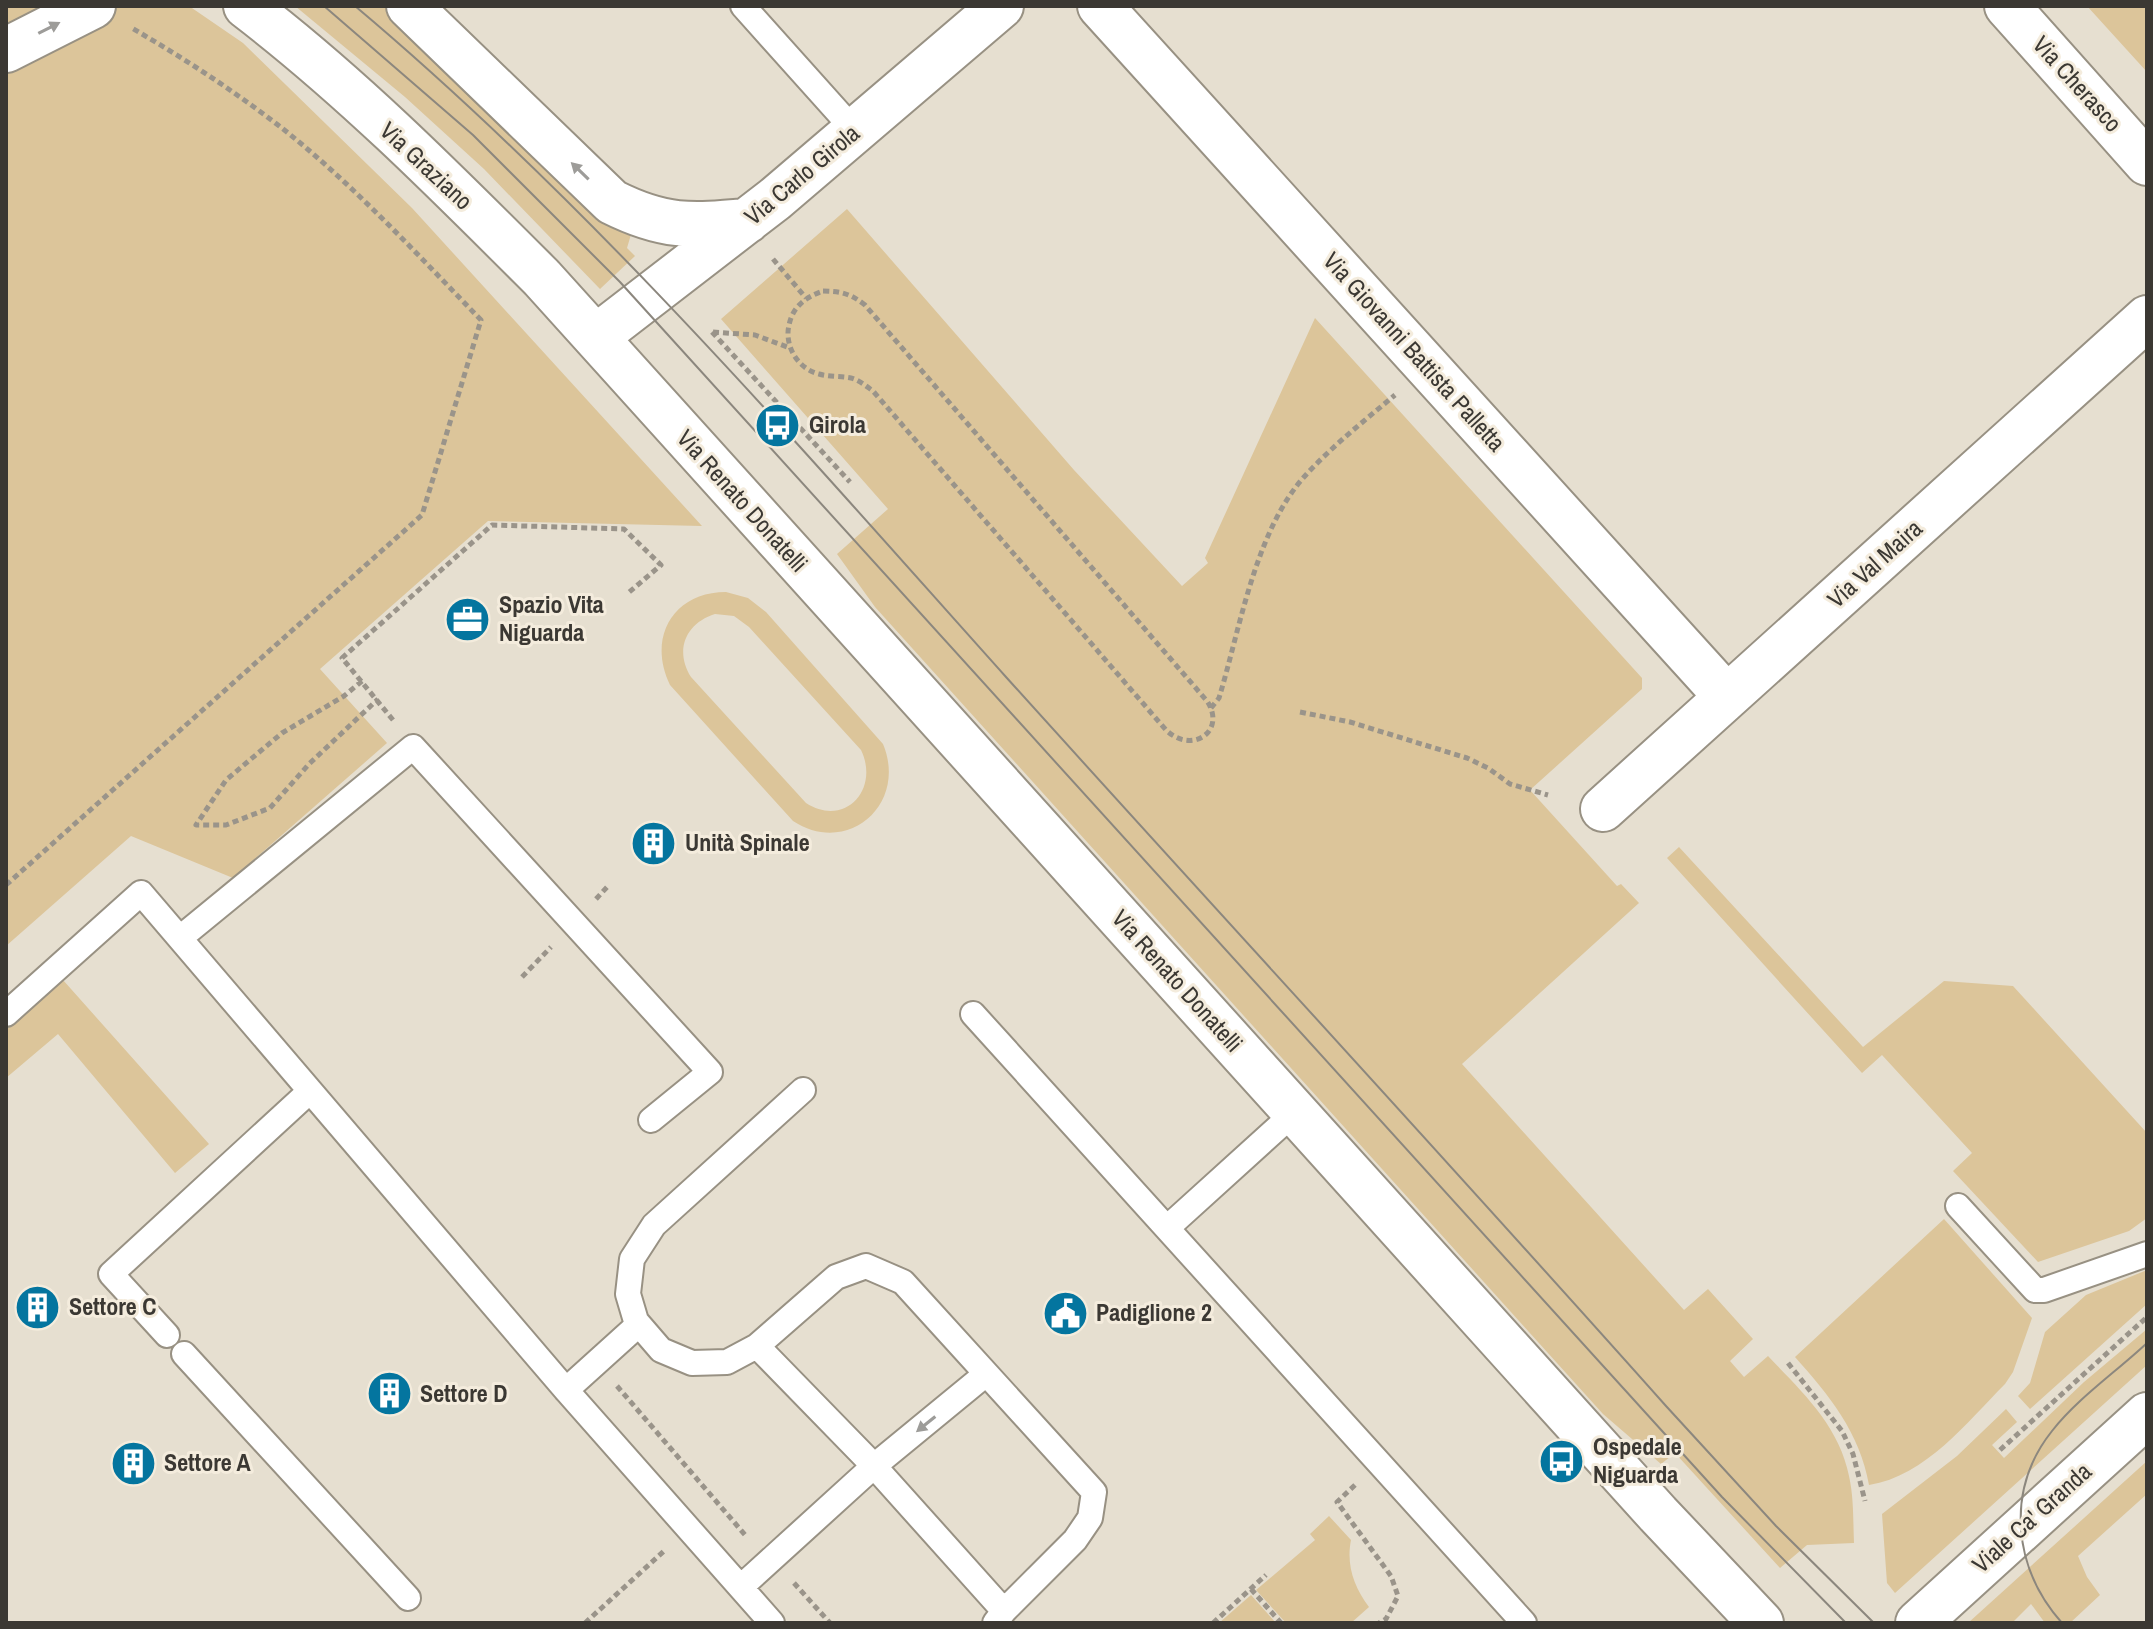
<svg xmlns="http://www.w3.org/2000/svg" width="2153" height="1629" viewBox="0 0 2153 1629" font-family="'Archivo Narrow',sans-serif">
	<rect width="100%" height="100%" fill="#e6dfd0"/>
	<!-- green -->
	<path fill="#dcc59a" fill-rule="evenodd" d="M6 6H189L243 43 412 208 702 526 488 521 320 669 387 743 233 878 131 836 6 946Z
		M295 6H383L428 44 632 231 627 248 635 256 600 289 484 169 405 97Z
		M2087 6H2147V72Z
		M847 209 1074 470 1182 586 1208 563 1205 558 1315 318 1642 678V689L1530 790 1617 886 1621 884 1639 903 1462 1064 1684 1310 1708 1289 1753 1339 1730 1361 1744 1377 1768 1356C1801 1391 1839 1425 1849 1476 1854 1498 1853 1521 1854 1543L1807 1545 1780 1568 1675 1453 1661 1464 1603 1414 875 607 837 554 888 509 721 319Z
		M726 592 748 598 766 612 883 744C908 804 848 857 793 821L670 685C647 638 673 592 726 592ZM715 614 734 616 749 627 861 750C880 789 845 828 806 803L691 677C674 650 686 623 715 614Z
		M1679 847 1863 1047 1944 981 2013 986 2147 1133V1218L2129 1231 2038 1262 1953 1171 1972 1153 1882 1055 1862 1073 1667 858Z
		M63 980 209 1144 175 1173 58 1034 6 1078V1030Z
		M1944 1219 2032 1318 2013 1372 2005 1384C1967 1422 1926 1476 1869 1485 1860 1433 1829 1395 1795 1357Z
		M2147 1270V1304L2030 1409 2018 1396 2030 1383 2045 1332 2086 1295Z
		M2147 1329V1365L1895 1593 1887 1583 1882 1514 1957 1456 2006 1409 2017 1422 1992 1445 2004 1458 2084 1382Z
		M2147 1461V1494L2078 1556 2087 1577 2100 1595 2070 1623H2045L2031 1604 2012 1623H1968Z
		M1329 1516 1351 1540C1346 1565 1354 1587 1369 1607L1351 1623H1286L1256 1590 1315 1540 1310 1534Z
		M1251 1595 1276 1623H1219Z"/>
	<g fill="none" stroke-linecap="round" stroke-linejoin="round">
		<defs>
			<path id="lane" d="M743 6 855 131
				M180 938 413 747 710 1072 651 1120
				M6 1014 141 893 566 1390 772 1623
				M973 1014 1524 1623
				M803 1090 654 1225 632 1259 628 1294 636 1321 661 1350 692 1363 727 1362 757 1346 836 1277 866 1266 903 1282 1094 1492 1090 1518 1075 1540 1004 1611 995 1623
				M1958 1206 2035 1290H2044L2147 1254
				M1167 1228 1295 1112
				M167 1335 111 1274 310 1091
				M757 1346 874 1466 1004 1611
				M184 1354 408 1598
				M566 1390 638 1325
				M742 1586 874 1466 986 1374"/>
			<path id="street" d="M409 6 612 202C664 228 690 226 747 221
				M1100 6 1727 697
				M2007 6 2147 163
				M596 337 775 199 1001 6
				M1603 809 2147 318"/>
			<path id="secondary" d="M246 6C352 87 448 184 542 278L1658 1514 1761 1623
				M6 50 93 6
				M1918 1623 2147 1415"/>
		</defs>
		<!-- lane casing -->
		<use href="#lane" stroke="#989183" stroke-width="28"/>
		<!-- street casing -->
		<use href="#street" stroke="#989183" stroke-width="48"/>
		<!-- secondary casing -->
		<use href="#secondary" stroke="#989183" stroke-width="48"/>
		<!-- path -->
		<path stroke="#9a948a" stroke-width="5" stroke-dasharray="6 4" stroke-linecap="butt" d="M773 259 806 298
			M823 291C841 291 851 294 865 305L1207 701C1227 731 1192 755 1166 730L873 391C866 386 859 380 851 378 841 376 829 377 819 374 798 369 784 346 789 325 793 306 806 297 823 291Z
			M712 332 850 482
			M713 332 755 335 790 348
			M362 681 344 696 282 733 226 780 196 825H226L270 808 309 764 378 699
			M1211 708 1219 698C1240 629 1255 532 1304 477 1331 447 1364 421 1395 395
			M1300 712 1350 722 1467 758 1488 768 1510 784 1548 795
			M393 720 342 658 492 525 624 529 661 565 627 594
			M6 885 422 515 481 320C416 253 351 182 278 125 231 89 182 57 130 27
			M596 899 609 885
			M522 977 551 947
			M1788 1363 1842 1431 1853 1454 1865 1501
			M617 1386 746 1536
			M2000 1450 2147 1317
			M1355 1485 1337 1502 1391 1576 1398 1596 1386 1619 1379 1623
			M794 1583 830 1623
			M1251 1589 1281 1623
			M585 1623 664 1551
			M1213 1623 1266 1575"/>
		<!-- lane -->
		<use href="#lane" stroke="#fff" stroke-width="24"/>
		<!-- street -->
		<use href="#street" stroke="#fff" stroke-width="44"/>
		<!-- secondary -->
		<use href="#secondary" stroke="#fff" stroke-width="44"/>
		<!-- tram -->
		<path stroke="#8c877e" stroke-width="2" d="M324 6 473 135 620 282 1722 1497 1846 1623
			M355 6C594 207 798 445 1006 677 1225 920 1448 1161 1666 1406L1776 1526 1874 1623
			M2062 1623C2013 1568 2005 1490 2052 1431 2078 1398 2116 1372 2147 1343"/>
	</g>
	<!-- one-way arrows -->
	<defs><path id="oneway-solid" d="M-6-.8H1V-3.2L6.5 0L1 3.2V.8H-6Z" transform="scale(2)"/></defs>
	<g fill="#9d9c99">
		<use href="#oneway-solid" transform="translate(49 28) rotate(-27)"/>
		<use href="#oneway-solid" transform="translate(580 171) rotate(-136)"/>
		<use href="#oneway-solid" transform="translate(926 1424) rotate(141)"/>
	</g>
	<!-- icons -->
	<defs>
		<symbol id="bus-disc" viewBox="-11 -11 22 22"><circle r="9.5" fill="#04759f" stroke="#f4ecdd"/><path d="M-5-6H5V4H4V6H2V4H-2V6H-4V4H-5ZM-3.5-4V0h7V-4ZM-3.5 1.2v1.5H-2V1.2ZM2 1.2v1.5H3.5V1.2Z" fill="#fff"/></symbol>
		<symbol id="office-disc" viewBox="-11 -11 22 22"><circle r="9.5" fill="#04759f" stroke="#f4ecdd"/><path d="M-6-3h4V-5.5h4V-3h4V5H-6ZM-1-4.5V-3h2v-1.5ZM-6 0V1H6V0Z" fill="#fff"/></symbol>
		<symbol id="building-disc" viewBox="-11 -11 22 22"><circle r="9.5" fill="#04759f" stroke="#f4ecdd"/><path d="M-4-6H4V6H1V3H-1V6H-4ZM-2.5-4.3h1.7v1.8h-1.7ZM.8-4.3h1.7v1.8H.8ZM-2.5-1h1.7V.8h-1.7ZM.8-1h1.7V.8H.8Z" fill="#fff"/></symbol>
		<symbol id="civic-disc" viewBox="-11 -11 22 22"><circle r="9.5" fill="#04759f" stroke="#f4ecdd"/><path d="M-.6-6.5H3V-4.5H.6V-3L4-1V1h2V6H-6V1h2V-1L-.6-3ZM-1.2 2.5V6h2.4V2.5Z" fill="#fff"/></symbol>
	</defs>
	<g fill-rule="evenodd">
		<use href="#bus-disc" x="752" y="400" width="51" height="51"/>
		<use href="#office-disc" x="442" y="594" width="51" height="51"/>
		<use href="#building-disc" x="628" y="818" width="51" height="51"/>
		<use href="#building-disc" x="12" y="1282" width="51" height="51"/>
		<use href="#civic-disc" x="1040" y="1288" width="51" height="51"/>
		<use href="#building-disc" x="364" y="1368" width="51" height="51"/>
		<use href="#bus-disc" x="1536" y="1436" width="51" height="51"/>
		<use href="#building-disc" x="108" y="1438" width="51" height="51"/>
	</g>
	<g text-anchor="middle" stroke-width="6" stroke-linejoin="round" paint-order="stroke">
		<!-- street labels -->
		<g font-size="24" fill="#3b3833" stroke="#f4ecdd">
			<text transform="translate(2077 84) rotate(48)" y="8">Via Cherasco</text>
			<text transform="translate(426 166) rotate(43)" y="8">Via Graziano</text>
			<text transform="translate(802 175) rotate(-40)" y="8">Via Carlo Girola</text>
			<text transform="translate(1414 352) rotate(48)" y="8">Via Giovanni Battista Palletta</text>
			<text transform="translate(742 501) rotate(48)" y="8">Via Renato Donatelli</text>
			<text transform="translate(1875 564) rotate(-42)" y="8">Via Val Maira</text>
			<text transform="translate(1177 981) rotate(48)" y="8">Via Renato Donatelli</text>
			<text transform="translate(2032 1518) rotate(-42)" y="8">Viale Ca' Granda</text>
		</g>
		<!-- poi labels -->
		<g font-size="24" font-weight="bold" fill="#3b3833" stroke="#f4ecdd" text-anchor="start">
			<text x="809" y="433">Girola</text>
			<text x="499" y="613">Spazio Vita<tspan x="499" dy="28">Niguarda</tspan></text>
			<text x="685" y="851">Unità Spinale</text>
			<text x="69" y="1315">Settore C</text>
			<text x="1096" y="1321">Padiglione 2</text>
			<text x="420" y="1402">Settore D</text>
			<text x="1593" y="1455">Ospedale<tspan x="1593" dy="28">Niguarda</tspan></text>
			<text x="164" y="1471">Settore A</text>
		</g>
	</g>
	<!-- border -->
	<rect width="2153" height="1629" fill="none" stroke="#3b3833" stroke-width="16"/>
</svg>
